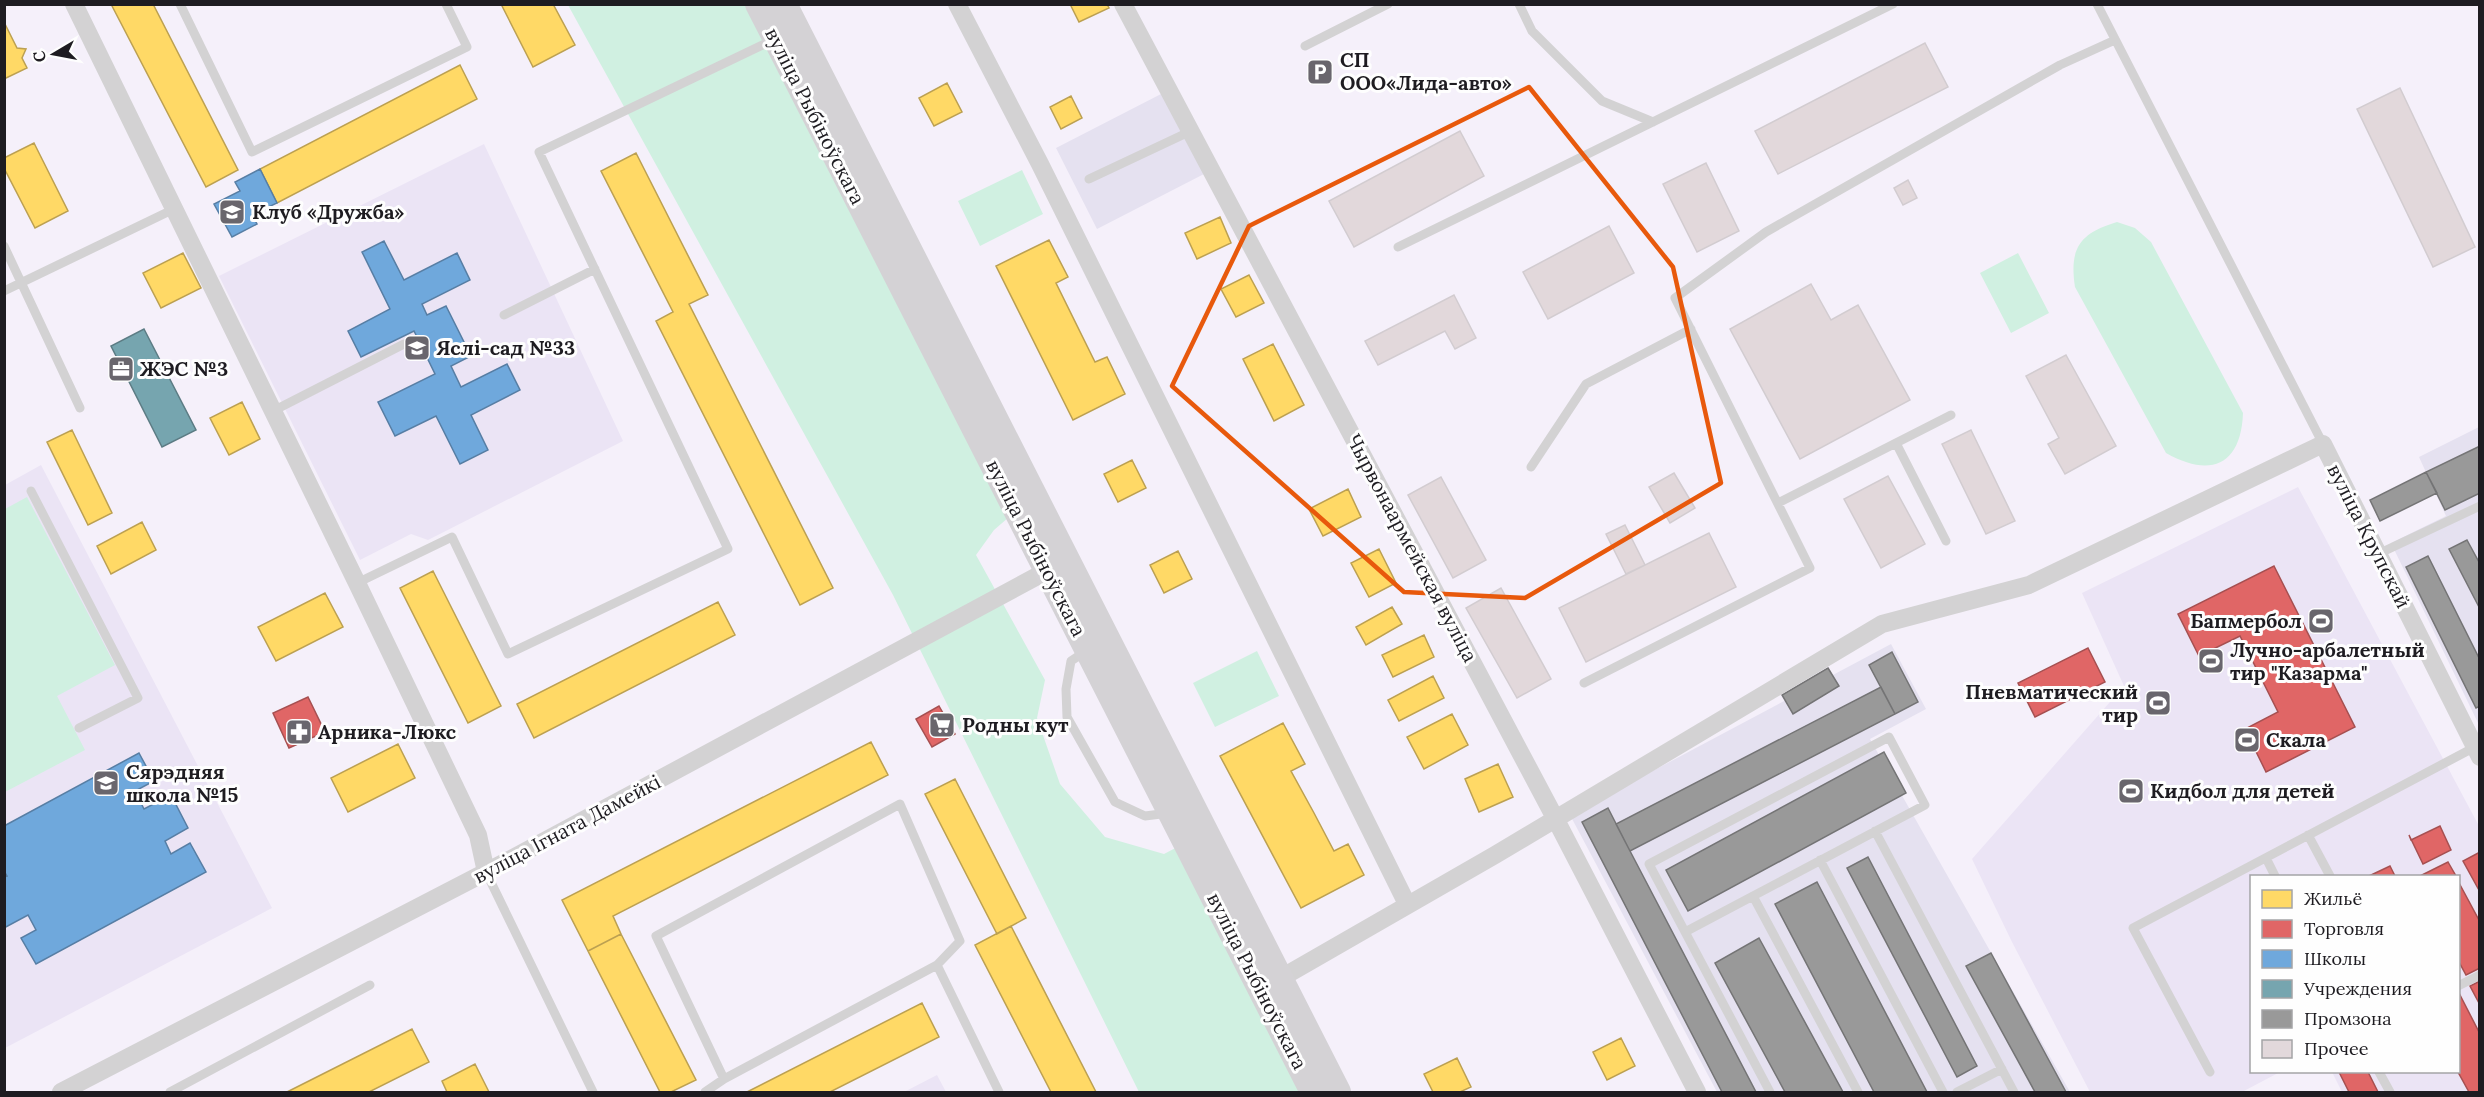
<svg xmlns="http://www.w3.org/2000/svg" width="2484" height="1097" viewBox="0 0 2484 1097" font-family="Lora,serif">
	<rect width="100%" height="100%" fill="#f5f0fa"/>
	<!-- built -->
	<path fill="#ebe4f5" d="M484 144 623 441 428 540 411 534 360 560 219 276Z
		M41 465 272 908 5 1048V485Z
		M2298 487 2479 826V1092H2342L2332 1072H2458V876H2252V1072H2280L2242 1092H2090L2012 942 1972 859 2124 686 2082 593Z
		M937 1075 946 1092H904Z"/>
	<!-- industrial -->
	<path fill="#e5e1f0" d="M1163 93 1204 174 1097 229 1056 148Z
		M2479 427V725L2391 543 2446 516 2419 457Z
		M1891 644 1926 709 1870 739 2070 1092H1717L1570 815Z"/>
	<!-- green -->
	<path fill="#d0f0e1" d="M568 5H753L1016 511 994 530 976 555 1045 680 1037 718 1060 784 1105 837 1164 854 1185 843 1312 1092H1139L893 595Z
		M1022 170 1043 214 980 246 958 201Z
		M2117 222 2135 228 2151 242 2243 413C2241 466 2210 478 2166 453L2075 287C2069 248 2080 233 2117 222Z
		M2018 253 2049 313 2011 333 1980 273Z
		M27 497 115 665 57 696 85 750 5 792V509Z
		M1257 651 1279 696 1215 727 1193 683Z"/>
	<!-- homes -->
	<path fill="#ffd966" stroke="#bca051" stroke-width="1.5" d="M111 4H153L238 170 206 187Z
		M501 4H553L575 45 533 67Z
		M1070 4H1107L1109 8 1079 22Z
		M4 22 17 48 26 49 22 58 27 68 4 79Z
		M460 65 477 99 277 203 260 169Z
		M947 83 962 112 934 126 919 98Z
		M1071 96 1082 118 1061 129 1050 107Z
		M34 143 68 211 35 228 4 168V158Z
		M636 153 708 295 689 304 833 588 800 605 656 321 673 312 601 171Z
		M1220 217 1231 243 1197 259 1185 233Z
		M1049 240 1068 277 1056 283 1095 362 1107 357 1125 394 1073 420 996 266Z
		M183 253 201 288 161 308 143 273Z
		M1249 275 1264 303 1236 317 1221 289Z
		M1273 344 1304 405 1274 421 1243 359Z
		M242 402 260 439 229 455 210 418Z
		M72 430 112 513 88 525 47 442Z
		M1132 460 1146 488 1118 502 1104 474Z
		M1348 489 1361 517 1323 536 1309 509Z
		M142 522 156 550 111 574 97 546Z
		M1379 549 1396 583 1369 597 1351 563Z
		M1178 551 1192 579 1164 593 1150 565Z
		M433 571 501 706 468 723 400 588Z
		M325 593 343 627 276 661 258 627Z
		M718 602 735 635 534 738 517 704Z
		M1392 607 1402 624 1366 645 1356 627Z
		M1424 635 1434 657 1393 677 1382 655Z
		M1433 676 1444 698 1399 721 1388 700Z
		M1452 714 1468 745 1424 769 1407 737Z
		M1283 723 1305 764 1291 771 1314 813 1334 851 1348 844 1364 875 1301 908 1220 756Z
		M871 742 888 775 613 916 621 934 588 951 562 900Z
		M398 744 415 778 348 812 331 778Z
		M1498 764 1513 797 1479 812 1465 779Z
		M955 779 1026 918 997 934 925 794Z
		M1011 926 1096 1092H1051L975 945Z
		M621 934 696 1080 671 1092H660L588 951Z
		M922 1003 939 1037 830 1092H747Z
		M412 1029 429 1062 369 1092H287Z
		M1621 1038 1635 1066 1607 1080 1593 1052Z
		M1457 1058 1471 1087 1460 1092H1433L1424 1074Z
		M475 1064 489 1092H447L442 1081Z"/>
	<!-- shops -->
	<path fill="#e06666" stroke="#a65051" stroke-width="1.5" d="M2274 566 2355 727 2266 772 2245 729 2278 712 2240 636 2199 656 2178 614Z
		M2088 648 2105 682 2035 717 2018 683Z
		M308 697 325 732 289 748 273 713Z
		M939 706 955 734 932 747 916 719Z
		M2440 826 2451 850 2423 864 2409 835 2411 840Z
		M2480 852V892L2463 861Z
		M2448 862 2456 876H2420Z
		M2390 866 2395 876H2369Z
		M2458 881 2480 922V968L2466 975 2458 960Z
		M2480 981V1005L2470 986Z
		M2459 993 2480 1034V1092H2469L2458 1072Z
		M2339 1072H2368L2378 1092H2349Z"/>
	<!-- schools -->
	<path fill="#6fa8dc" stroke="#577ea4" stroke-width="1.5" d="M260 169 277 203 252 215 257 224 232 237 214 204 240 191 235 182Z
		M384 241 404 280 457 253 470 280 422 304 427 315 446 306 471 356 451 366 461 387 507 364 520 390 471 415 488 450 460 464 436 416 395 436 378 402 435 374 414 331 361 357 348 331 390 309 362 252Z
		M139 753 154 781 135 791 144 809 171 795 188 828 165 841 171 854 190 843 206 872 36 964 21 938 36 930 28 915 4 928V877L7 876 4 871V826Z"/>
	<!-- public -->
	<path fill="#76a5af" stroke="#5c7c84" stroke-width="1.5" d="M144 329 196 430 162 447 111 346Z"/>
	<!-- industry -->
	<path fill="#999" stroke="#747475" stroke-width="1.5" d="M2480 446V493L2445 510 2426 472Z
		M2426 472 2437 493 2380 521 2370 500Z
		M2467 540 2480 564V609L2449 549Z
		M2428 556 2480 660V706L2476 708 2406 567Z
		M1892 652 1918 702 1895 714 1869 665Z
		M1828 668 1839 686 1793 714 1782 695Z
		M1881 687 1895 714 1630 851 1616 824Z
		M1884 752 1906 793 1688 911 1666 870Z
		M1608 808 1630 851 1756 1092H1722L1582 822Z
		M1868 857 1977 1066 1957 1077 1847 868Z
		M1817 882 1927 1092H1874L1775 904Z
		M1759 938 1843 1092H1785L1715 963Z
		M1991 953 2066 1092H2035L1966 966Z"/>
	<!-- building -->
	<path fill="#e2d8db" stroke="#d2ccd0" stroke-width="1.5" d="M1925 43 1948 87 1778 174 1755 131Z
		M2400 88 2475 247 2433 267 2357 109Z
		M1460 131 1484 176 1354 247 1329 201Z
		M1706 163 1739 231 1697 252 1663 184Z
		M1908 180 1917 198 1903 205 1894 188Z
		M1609 226 1634 273 1548 319 1523 272Z
		M1811 284 1831 320 1858 305 1910 400 1800 459 1730 329Z
		M1454 295 1476 338 1455 349 1445 331 1378 365 1365 341Z
		M2066 355 2116 446 2065 474 2048 444 2059 438 2026 376Z
		M1971 430 2015 521 1986 534 1942 444Z
		M1674 473 1695 508 1670 523 1649 487Z
		M1888 476 1925 544 1881 568 1844 499Z
		M1441 477 1486 560 1453 578 1408 495Z
		M1625 525 1645 565 1626 574 1606 534Z
		M1709 533 1736 587 1586 662 1559 608Z
		M1501 588 1551 679 1517 698 1466 608Z"/>
	<g fill="none" stroke-linecap="round" stroke-linejoin="round">
		<!-- lane -->
		<path stroke="#d3d2d3" stroke-width="9" d="M180 4 252 152 467 47 446 4
			M1519 4 1532 31 1602 101 1653 122
			M2097 4 2323 444
			M1305 46 1388 4
			M1089 179 1191 131
			M4 246 80 408
			M1398 247 1893 4
			M4 291 174 209
			M504 315 595 269
			M273 411 404 344
			M1896 443 1946 541
			M1531 467 1586 384 1691 329
			M31 491 138 698 79 728
			M1778 503 1951 415
			M2378 554 2480 506
			M357 583 452 537 508 654 728 549 539 152 775 39
			M1086 651 1071 661 1066 689 1067 717 1115 802 1145 816 1169 813
			M1584 683 1810 568 1675 298 1766 232 2060 65 2115 40
			M1875 831 2014 1092
			M2308 835 2330 876
			M2266 858 2275 876
			M1820 860 1943 1092
			M486 872 593 1092
			M1753 896 1858 1092
			M1685 932 1925 805 1889 737 1649 864 1770 1092
			M2458 986 2480 975
			M2210 1072 2133 928 2475 747
			M2379 1072 2390 1092
			M724 1079 656 936 900 804 960 941 937 965 999 1092
			M170 1092 370 985
			M705 1092 724 1079 937 965
			M1957 1092 2002 1069"/>
		<!-- street -->
		<path stroke="#d3d2d3" stroke-width="18" d="M74 4 357 583 478 835 486 872
			M957 4 1040 164 1407 904
			M1123 4 1555 818 1697 1092
			M1281 978 1495 855 1882 624 2029 585 2323 444 2480 757
			M61 1092 513 858 1056 566"/>
		<!-- secondary -->
		<path stroke="#d4d2d5" stroke-width="26" d="M758 4 1313 1092
			M784 4 1338 1092"/>
	</g>
	<!-- marked area -->
	<path fill="none" stroke="#e8590c" stroke-width="4.5" stroke-linejoin="round" d="M1529 87 1673 267 1721 483 1525 598 1404 592 1172 386 1249 226Z"/>
	<!-- icons -->
	<defs>
		<symbol id="parking-square" viewBox="-11 -11 22 22"><rect x="-9" y="-9" width="18" height="18" rx="4" fill="#69666d" stroke="#fefefe"/><path d="M-3.5-5.5H1a3.5 3.5 0 0 1 0 7H-1V5.5H-3.5ZM-1-3.4V-.6H.8a1.4 1.4 0 0 0 0-2.8Z" fill="#fff"/></symbol>
		<symbol id="school-square" viewBox="-11 -11 22 22"><rect x="-9" y="-9" width="18" height="18" rx="4" fill="#69666d" stroke="#fefefe"/><path d="M0-5L7-2L0 1L-7-2ZM-4 1L0 2.5L4 1V4Q0 6-4 4Z" fill="#fff"/></symbol>
		<symbol id="office-square" viewBox="-11 -11 22 22"><rect x="-9" y="-9" width="18" height="18" rx="4" fill="#69666d" stroke="#fefefe"/><path d="M-6-3h4V-5.5h4V-3h4V5H-6ZM-1-4.5V-3h2v-1.5ZM-6 0V1H6V0Z" fill="#fff"/></symbol>
		<symbol id="stadium-square" viewBox="-11 -11 22 22"><rect x="-9" y="-9" width="18" height="18" rx="4" fill="#69666d" stroke="#fefefe"/><path d="M0-5a6.5 5 0 1 0 0 10a6.5 5 0 1 0 0-10ZM-3.5-1.8h7v3.6h-7Z" fill="#fff"/></symbol>
		<symbol id="supermarket-square" viewBox="-11 -11 22 22"><rect x="-9" y="-9" width="18" height="18" rx="4" fill="#69666d" stroke="#fefefe"/><path d="M-6-5.5h2.5l.6 2H6L4.5 2H-2.5L-4.4-4H-6ZM-1.5 3.2a1.3 1.3 0 1 0 .1 0ZM3 3.2a1.3 1.3 0 1 0 .1 0Z" fill="#fff"/></symbol>
		<symbol id="pharmacy-square" viewBox="-11 -11 22 22"><rect x="-9" y="-9" width="18" height="18" rx="4" fill="#69666d" stroke="#fefefe"/><path d="M-2-6h4v4h4v4h-4v4h-4v-4h-4v-4h4Z" fill="#fff"/></symbol>
	</defs>
	<g fill-rule="evenodd">
		<use href="#parking-square" x="1305" y="57" width="30" height="30"/>
		<use href="#school-square" x="217" y="197" width="30" height="30"/>
		<use href="#school-square" x="402" y="333" width="30" height="30"/>
		<use href="#office-square" x="106" y="354" width="30" height="30"/>
		<use href="#stadium-square" x="2306" y="606" width="30" height="30"/>
		<use href="#stadium-square" x="2196" y="646" width="30" height="30"/>
		<use href="#stadium-square" x="2143" y="688" width="30" height="30"/>
		<use href="#supermarket-square" x="927" y="710" width="30" height="30"/>
		<use href="#pharmacy-square" x="284" y="717" width="30" height="30"/>
		<use href="#stadium-square" x="2232" y="725" width="30" height="30"/>
		<use href="#school-square" x="91" y="768" width="30" height="30"/>
		<use href="#stadium-square" x="2116" y="776" width="30" height="30"/>
	</g>
	<g text-anchor="middle" stroke-width="6" stroke-linejoin="round" paint-order="stroke">
		<!-- poi labels -->
		<g font-size="20" font-weight="bold" fill="#1e1c21" stroke="#fefefe" text-anchor="start">
			<text x="1340" y="67">СП<tspan x="1340" dy="23">ООО«Лида-авто»</tspan></text>
			<text x="252" y="219">Клуб «Дружба»</text>
			<text x="436" y="355">Яслі-сад №33</text>
			<text x="140" y="376">ЖЭС №3</text>
			<text x="2302" y="628" text-anchor="end">Бапмербол</text>
			<text x="2230" y="657">Лучно-арбалетный<tspan x="2230" dy="23">тир "Казарма"</tspan></text>
			<text x="2138" y="699" text-anchor="end">Пневматический<tspan x="2138" dy="23">тир</tspan></text>
			<text x="962" y="732">Родны кут</text>
			<text x="318" y="739">Арника-Люкс</text>
			<text x="2266" y="747">Скала</text>
			<text x="126" y="779">Сярэдняя<tspan x="126" dy="23">школа №15</tspan></text>
			<text x="2150" y="798">Кидбол для детей</text>
		</g>
		<!-- street labels -->
		<g font-size="20" fill="#1e1c21" stroke="#fefefe">
			<text transform="translate(815 116) rotate(63)" y="7">вуліца Рыбіноўскага</text>
			<text transform="translate(2369 536) rotate(63)" y="7">вуліца Крупскай</text>
			<text transform="translate(1036 548) rotate(63)" y="7">вуліца Рыбіноўскага</text>
			<text transform="translate(1412 548) rotate(62)" y="7">Чырвонаармейская вуліца</text>
			<text transform="translate(567 829) rotate(-28)" y="7">вуліца Ігната Дамейкі</text>
			<text transform="translate(1257 981) rotate(63)" y="7">вуліца Рыбіноўскага</text>
		</g>
	</g>
	<!-- border -->
	<rect width="2484" height="1097" fill="none" stroke="#1e1c21" stroke-width="12"/>
	<!-- legend -->
	<rect x="2250" y="875" width="210" height="198" fill="#fefefe" stroke="#a4a4a6" stroke-width="1.5"/>
	<rect x="2262" y="890" width="30" height="18" fill="#ffd966" stroke="#a4a4a6" stroke-width="1.5"/>
	<text x="2304" y="905" font-size="18" fill="#1e1c21">Жильё</text>
	<rect x="2262" y="920" width="30" height="18" fill="#e06666" stroke="#a4a4a6" stroke-width="1.5"/>
	<text x="2304" y="935" font-size="18" fill="#1e1c21">Торговля</text>
	<rect x="2262" y="950" width="30" height="18" fill="#6fa8dc" stroke="#a4a4a6" stroke-width="1.5"/>
	<text x="2304" y="965" font-size="18" fill="#1e1c21">Школы</text>
	<rect x="2262" y="980" width="30" height="18" fill="#76a5af" stroke="#a4a4a6" stroke-width="1.5"/>
	<text x="2304" y="995" font-size="18" fill="#1e1c21">Учреждения</text>
	<rect x="2262" y="1010" width="30" height="18" fill="#999999" stroke="#a4a4a6" stroke-width="1.5"/>
	<text x="2304" y="1025" font-size="18" fill="#1e1c21">Промзона</text>
	<rect x="2262" y="1040" width="30" height="18" fill="#e2d8db" stroke="#a4a4a6" stroke-width="1.5"/>
	<text x="2304" y="1055" font-size="18" fill="#1e1c21">Прочее</text>
	<!-- north arrow -->
	<g transform="translate(54 54) rotate(260)" stroke="#fefefe" stroke-width="4.5" paint-order="stroke">
	<path d="M0-4.5L10 22L0 15L-10 22Z" fill="#1e1c21"/>
	<text y="-9" font-size="16" font-weight="bold" text-anchor="middle" fill="#1e1c21">С</text>
	</g>
</svg>
